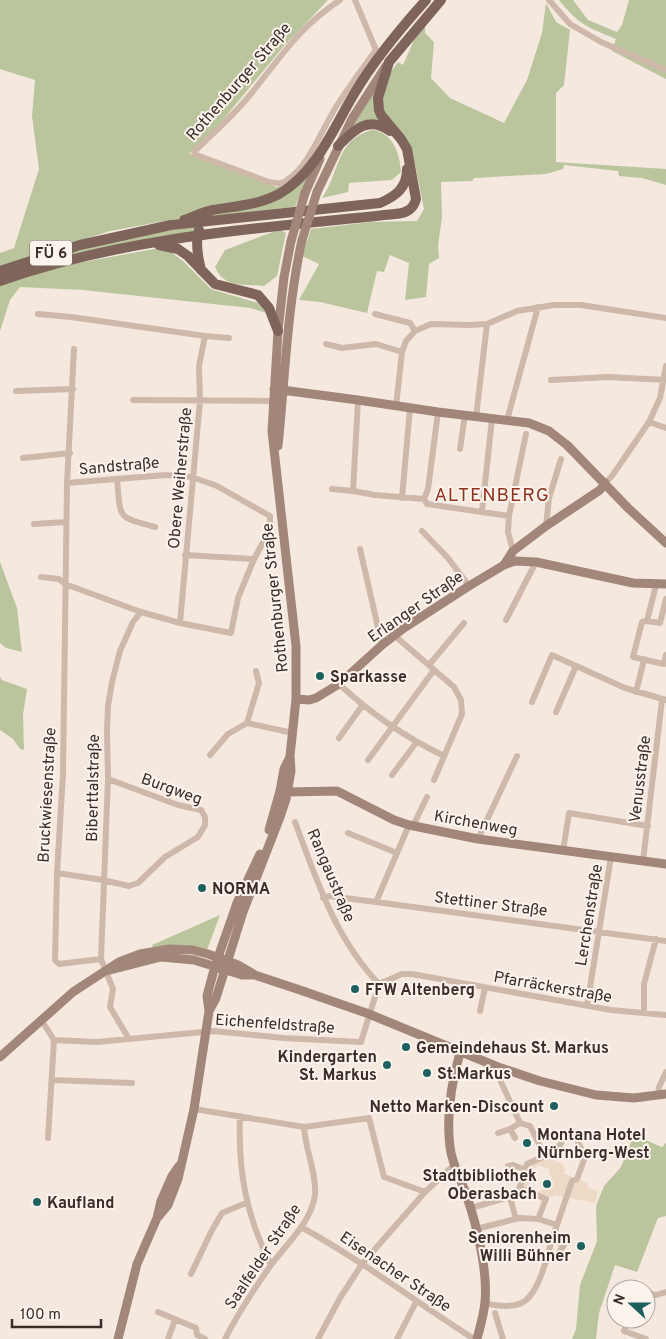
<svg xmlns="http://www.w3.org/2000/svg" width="666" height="1339" viewBox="0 0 666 1339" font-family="Overpass,sans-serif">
	<rect width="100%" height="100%" fill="#f5e9df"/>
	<!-- green -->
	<path fill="#bac59d" d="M0 0H328L284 46 217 127 189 154 276 187 281 186 282 189 277 192 181 218 110 231 0 267V253L14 248 39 169 32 116 35 80 0 69Z
		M559 0H573L588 20 617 32 622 25 629 0H666V79L612 51 616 39C587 27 579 25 559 0Z
		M546 3 556 22 570 30 564 85 556 93V162L666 169V185L642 178 619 176 618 171 564 165 563 169 546 174 474 178 472 181 441 182 442 217 438 246 439 258 429 264 426 297 405 300 409 263 390 255 384 272 377 271 367 313 320 302 299 300 319 264 302 256 311 229 371 222 417 221 424 209 415 164 381 108 385 80 398 62 403 65 415 38 425 25V33L434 42 431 78 450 98 504 123 527 80 542 33Z
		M376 88 381 120 353 127 355 122Z
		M372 130C393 132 400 154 401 172L392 180 349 183 348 192 322 198C340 172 336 139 372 130Z
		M311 169 295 207 203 217 251 207Z
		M193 226 195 227 196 231 0 274C63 252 127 238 193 226Z
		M275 231H282L286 233 277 276 264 286C243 284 224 288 215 267L225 250Z
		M154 249 168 250 183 261 211 289 258 303 267 313 250 308 83 290 20 287 10 300 0 331V285L46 269Z
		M0 562 17 608 22 652 6 648 0 643Z
		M0 677 2 680 27 689 23 715 24 750 20 749 13 739 0 730Z
		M220 915 207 950 153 948 152 945Z
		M634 1135 662 1147 666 1143V1216L658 1218 637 1272 615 1265 599 1313 596 1339H572L576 1329 580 1285 597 1241 596 1206 604 1186 621 1167Z"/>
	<!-- plaza -->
	<path fill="#edd9c5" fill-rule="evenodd" d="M550 1153 555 1161 563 1164 565 1170 564 1174 588 1183V1188L598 1191 595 1203 556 1195 546 1199 520 1188 527 1164ZM538 1165 549 1169V1174L552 1177 548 1189H543L540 1192 529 1188V1183L526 1180 530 1169 535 1168Z"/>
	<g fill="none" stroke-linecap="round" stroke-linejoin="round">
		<!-- street -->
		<path stroke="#ceb8aa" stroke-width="6" d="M340 0C298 28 281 57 250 95 234 115 214 132 196 150L194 154 269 182C276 183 281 185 287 180 309 166 322 129 336 107 348 88 362 69 376 50
			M355 0 376 50 379 53
			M549 0 570 24 601 42 666 70
			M38 314 71 317 205 336 229 338
			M375 314 410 323 415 331 431 324 470 325 487 324 517 311 554 305H581L666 318
			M326 344 342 348 376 344 402 352 396 406
			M74 349 67 483 63 774 57 873 55 960 59 964 101 959
			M402 352 406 341 415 331
			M551 380 608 377 666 380
			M16 391 73 389
			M133 400 278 401
			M358 400 353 491 375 495 424 499 428 489 438 412
			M476 417 487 324
			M507 420 538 307
			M649 422 666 428
			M460 449 465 415
			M23 458 70 453
			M117 479C121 520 116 516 155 527
			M605 483 612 476 649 422 660 398 666 366
			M332 489 353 491
			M402 498 410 408
			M424 499 427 504 509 516
			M482 511 492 419
			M34 524 66 522
			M546 526 549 498 561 459
			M422 531 448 558 469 586
			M360 549 382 645
			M513 551 508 532 509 516 526 434
			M185 555 254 559
			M41 577 59 579 65 584 141 612 180 623 231 633 238 598 254 559 270 530V516L217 486 192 477 166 475 67 483
			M656 585 647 621 660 623 666 599
			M506 620 536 562
			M647 621 642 622 633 657 664 664 666 655
			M180 623 200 401 199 366 205 336
			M395 636 454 687 461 700 462 714 434 780
			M429 665 464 623
			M339 684C371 714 405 737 444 756
			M636 692 644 660
			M532 702 552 655 625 688 666 700
			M556 712 576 666
			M247 723 259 683 256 671
			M339 738 362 706
			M210 755 228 734 247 723 293 733
			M368 760 434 670
			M392 775 416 743
			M413 826 427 797
			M348 833 397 853
			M478 839 517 756
			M563 851 569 813 648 826
			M643 861 662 700
			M57 873 103 880 129 886 138 883 165 857 198 837 205 825V817L201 810 178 805 108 779
			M323 898 329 896 376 902 666 941
			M376 902 409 825
			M379 984 402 974H412L611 1010 666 1015
			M587 1006 611 857
			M480 1011 485 988
			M644 1012V984L656 939
			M42 1021 54 1040 97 1042 213 1031 283 1038 361 1042 379 984C335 938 317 881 295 822
			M129 1039 110 1007 113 989 101 959 108 779 107 730 108 706 112 682 120 651 133 622 141 612
			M498 1067 501 1082 520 1123 530 1126 545 1156
			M52 1080 132 1083
			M658 1096 659 1087 666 1072
			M194 1109 304 1127 369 1118 384 1177 425 1192
			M240 1116C238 1172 246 1215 271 1265
			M498 1133 510 1129
			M48 1138 54 1040
			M515 1138 510 1129 520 1123
			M508 1166 513 1165 526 1170
			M520 1188 546 1199 538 1219
			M509 1194 516 1219
			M471 1208 517 1195 527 1164 545 1156 560 1145 564 1137
			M301 1227C361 1260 416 1302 474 1339
			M476 1229 519 1218 538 1219 557 1225 572 1181 577 1179 585 1157 578 1142
			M552 1240 557 1225
			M191 1274 211 1232 222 1213 246 1203
			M646 1293 656 1295 666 1292
			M485 1303C498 1307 521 1309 530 1296 541 1283 547 1257 552 1240L564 1245 556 1257 546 1261
			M158 1312 196 1328 197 1335 205 1339
			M495 1313 503 1339
			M629 1319 624 1331 646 1339
			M168 1339 175 1320
			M225 1339C238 1313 254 1289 271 1265 287 1243 311 1223 315 1195 317 1174 305 1149 304 1127
			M318 1339 340 1298 362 1264 425 1192 454 1165
			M397 1339 416 1302"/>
		<!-- secondary -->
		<path stroke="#a2867a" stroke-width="9" d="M317 192 352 119 386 66
			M305 193 320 159
			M274 389 358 400 438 412 529 423 549 431 567 445 628 508 666 543
			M278 446C285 378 287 308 302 240
			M504 565 515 561 536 562 633 583 666 584
			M296 699 309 700 316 698 339 684 382 645 404 628 469 586 504 565 513 551 546 526 600 490 605 483
			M287 792 337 791 394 820 409 825 478 839 666 864
			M269 830 280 791 284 769 289 759
			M106 971 161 957 194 960 242 975H255L300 990 369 1014 498 1067 540 1081 596 1095 634 1098 666 1094
			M209 1011 216 998 243 912 280 817 286 799 291 771 290 756 296 699V646L272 431 278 331 284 277 291 241
			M460 1053C451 1084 446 1115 450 1147 452 1165 462 1181 467 1197 477 1226 488 1272 485 1302 484 1314 480 1327 477 1339
			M0 1057 73 992 119 962 140 954 169 949 193 950 208 954 238 965 255 975
			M157 1218 168 1205 178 1179 194 1109 209 1011 207 996 215 966 237 903 260 854
			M118 1339 137 1264 157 1218 161 1201 172 1176 179 1166"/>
		<!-- primary -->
		<path stroke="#7e645a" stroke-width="10" d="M338 146C354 130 368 115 390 131
			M184 220C193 217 203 212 213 210 236 206 258 205 279 194 316 173 333 129 354 94 374 60 400 29 426 0
			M199 230C195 242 198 258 201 270
			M159 245 178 249 188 256 215 284 258 295 269 308 278 331
			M0 271 80 245 171 225 380 203C396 196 407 188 407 169
			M0 281C127 236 262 228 395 214 406 213 413 210 416 199L407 149 401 139 381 115 379 110 378 98 389 62 441 0"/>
		<!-- secondary-bridge -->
		<path stroke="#a2867a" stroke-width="9" d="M302 240 317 192
			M291 241 305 193"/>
	</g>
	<!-- markers -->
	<g fill="#1c6060" stroke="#fbf3ec" stroke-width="2">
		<circle cx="320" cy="676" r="5"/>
		<circle cx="202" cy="888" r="5"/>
		<circle cx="355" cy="989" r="5"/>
		<circle cx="406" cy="1047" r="5"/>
		<circle cx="387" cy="1065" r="5"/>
		<circle cx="427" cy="1073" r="5"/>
		<circle cx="554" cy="1106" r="5"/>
		<circle cx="527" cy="1143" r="5"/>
		<circle cx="547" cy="1184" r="5"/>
		<circle cx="37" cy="1202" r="5"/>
		<circle cx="581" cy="1246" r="5"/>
	</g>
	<g text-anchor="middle" stroke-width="4" stroke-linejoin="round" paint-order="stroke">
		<!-- shield labels -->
		<rect fill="#fbf3ec" stroke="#756964" stroke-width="1" x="30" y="240.5" width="42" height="25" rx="4"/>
		<g font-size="15" font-weight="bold" fill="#3b2e2a">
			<text x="51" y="258">FÜ 6</text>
		</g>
		<!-- street labels -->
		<g font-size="16" fill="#3b2e2a" stroke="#fbf3ec">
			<text transform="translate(238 81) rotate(-49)" y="6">Rothenburger Straße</text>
			<text transform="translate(119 465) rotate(-5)" y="6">Sandstraße</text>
			<text transform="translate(179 478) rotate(-85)" y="6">Obere Weiherstraße</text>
			<text transform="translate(274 598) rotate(-96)" y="6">Rothenburger Straße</text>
			<text transform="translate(415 606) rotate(-35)" y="6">Erlanger Straße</text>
			<text transform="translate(639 779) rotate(-83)" y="6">Venusstraße</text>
			<text transform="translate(92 788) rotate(-89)" y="6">Biberttalstraße</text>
			<text transform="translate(172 788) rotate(20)" y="6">Burgweg</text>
			<text transform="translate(46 795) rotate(-87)" y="6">Bruckwiesenstraße</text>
			<text transform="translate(476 822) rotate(10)" y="6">Kirchenweg</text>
			<text transform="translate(332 875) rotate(67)" y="6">Rangaustraße</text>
			<text transform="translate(491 903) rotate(7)" y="6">Stettiner Straße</text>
			<text transform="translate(588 915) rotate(-81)" y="6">Lerchenstraße</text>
			<text transform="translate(553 986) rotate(10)" y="6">Pfarräckerstraße</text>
			<text transform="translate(275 1023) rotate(4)" y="6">Eichenfeldstraße</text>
			<text transform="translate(262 1256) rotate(-56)" y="6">Saalfelder Straße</text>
			<text transform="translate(396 1271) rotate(34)" y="6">Eisenacher Straße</text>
		</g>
		<!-- poi labels -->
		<g font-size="16" font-weight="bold" fill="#3b2e2a" stroke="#fbf3ec" text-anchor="start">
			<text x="330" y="682">Sparkasse</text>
			<text x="212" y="894">NORMA</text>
			<text x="365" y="995">FFW Altenberg</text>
			<text x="416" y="1053">Gemeindehaus St. Markus</text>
			<text x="377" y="1062" text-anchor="end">Kindergarten<tspan x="377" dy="18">St. Markus</tspan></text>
			<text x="437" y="1079">St.Markus</text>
			<text x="544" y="1112" text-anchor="end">Netto Marken-Discount</text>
			<text x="537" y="1140">Montana Hotel<tspan x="537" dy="18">Nürnberg-West</tspan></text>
			<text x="537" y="1181" text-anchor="end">Stadtbibliothek<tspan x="537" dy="18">Oberasbach</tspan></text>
			<text x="47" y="1208">Kaufland</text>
			<text x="571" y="1243" text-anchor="end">Seniorenheim<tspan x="571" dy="18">Willi Bühner</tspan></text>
		</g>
		<!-- quarter labels -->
		<g font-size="19" letter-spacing="1" fill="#90311d" stroke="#fbf3ec">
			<text x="492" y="501">ALTENBERG</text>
		</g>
	</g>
	<!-- north arrow -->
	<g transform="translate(631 1304) rotate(291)"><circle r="24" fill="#fbf3ec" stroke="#aea49e"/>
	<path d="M0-4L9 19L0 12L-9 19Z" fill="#1c6060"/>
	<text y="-8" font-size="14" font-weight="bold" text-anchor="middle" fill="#3b2e2a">N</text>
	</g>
	<!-- scale -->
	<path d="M12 1319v8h89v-8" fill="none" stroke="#3b2e2a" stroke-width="2.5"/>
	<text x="20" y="1319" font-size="15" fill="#3b2e2a" stroke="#fbf3ec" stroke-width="4" paint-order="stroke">100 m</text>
</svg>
